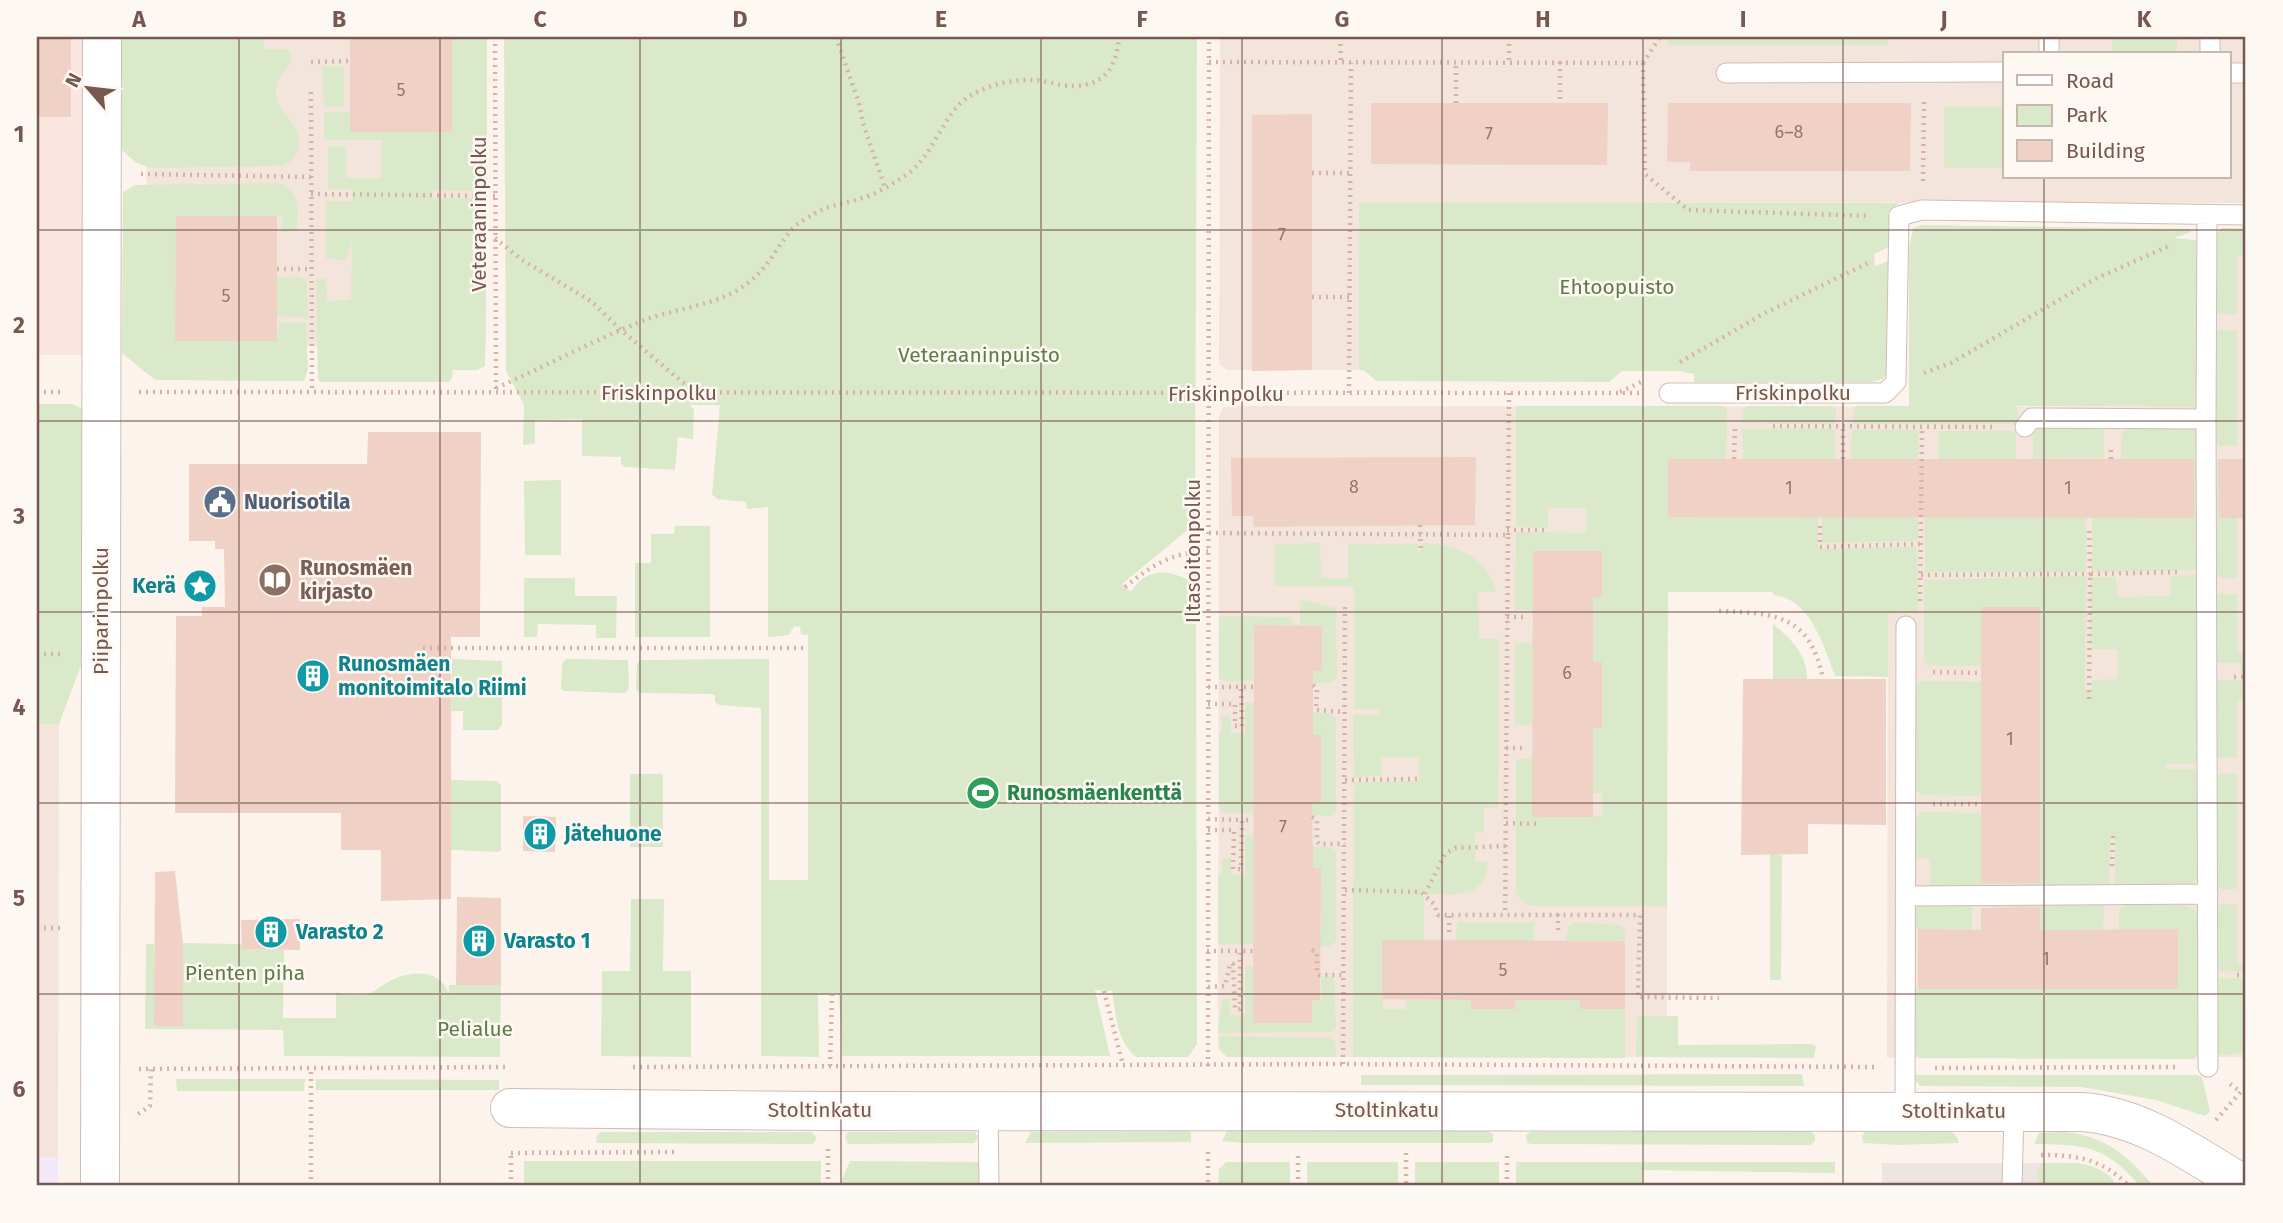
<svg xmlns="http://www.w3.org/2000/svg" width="2283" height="1223" viewBox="0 0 2283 1223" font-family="'Fira Sans',sans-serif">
	<rect width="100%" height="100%" fill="#fcf4ec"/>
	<!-- residential -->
	<path fill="#f3e5db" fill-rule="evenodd" d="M147 37H487L486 346H146Z
		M1220 37H1668V45H1888V37H2246V203L1360 202 1359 370H1227L1220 365 1219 359ZM2005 54H2229V177H2005Z
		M2196 239H2246V1057L1887 1058 1888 592H1667V1057H1231L1222 1053 1219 1049 1218 1033 1219 416 1223 408 1231 406 2196 407Z
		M37 724H59L58 1157H37Z"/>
	<!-- commercial -->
	<path fill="#fbe5e1" d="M37 37H86L84 355H37Z"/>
	<!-- industrial -->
	<path fill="#ece5e1" d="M1882 1163H2077L2099 1169 2110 1176 2117 1186H1882Z"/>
	<!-- education -->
	<path fill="#f1e9f8" d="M37 1157H58V1186H37Z"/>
	<!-- green -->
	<path fill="#dbe9cb" d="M122 37H264V49L290 50C290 54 292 58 291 61 287 74 275 75 276 95 277 113 293 117 297 132 303 149 295 165 276 166L150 168 135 162 122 150Z
		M452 37H487V191L431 190V198L487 199 485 366 477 370H453L452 378 449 382H321L318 380 316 279H326L327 301 351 300 352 240 346 261 326 258V201H352L353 190 328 189V146H346V178H381L382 140H324V112H351L451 132Z
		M504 37H1197L1195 524 1122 584 1131 592C1146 566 1176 568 1196 587L1197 1044 1188 1057H1136C1116 1040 1116 1015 1112 991L1095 990 1110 1056H842L839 994 818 995 819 1057 761 1056V708L719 705 715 702V695L711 694 640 693 636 689 637 664 640 660 769 659V880H808V635L801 634 800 627 794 626 789 635 768 637V507L747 509 746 502 717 499 712 494 720 405H690L694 410 693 439 678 437 675 470 625 467 621 464V457L582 456V419L535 420V444L523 445 524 405 506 371Z
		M1668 37H1888V45H1668Z
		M2112 37H2177V54H2112Z
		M322 66H344V107H324Z
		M1944 106H2005V168H1944Z
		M279 183C299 187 300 215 296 231L282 232V216H176L175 340 277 341 279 322 306 323 308 370 304 381 155 380 122 353 123 192 135 185Z
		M1359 202 1899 203 1890 211 1889 247 1874 254 1875 266 1888 261 1887 374 1883 379 1872 382H1694V374L1680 371H1622L1609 382 1376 381 1365 371 1359 370Z
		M1922 225 2190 229 2191 232 2174 238 2196 240V407L2017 406V424H1852L1855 406H1909V250L1913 228Z
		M2222 228H2246V255L2237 256V314H2218L2215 310V235Z
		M277 277C287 277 300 274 307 282L308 318 277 316Z
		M2219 330H2237V446H2219L2216 441 2215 334Z
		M37 404H73L84 410 85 655 59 724H37Z
		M1516 406H1723L1727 409 1726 459H1668V517H1818V549L1917 547 1918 613 1888 614V677L1835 676C1823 645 1811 599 1773 595V592H1668L1667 906H1531L1523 902 1516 893V759L1533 758V817L1602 816V793H1593V728H1602V662H1593V597H1602V553L1533 610H1515L1516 532 1586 533 1587 508H1548V527H1516Z
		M1747 406H1832L1836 409 1835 424 1742 423 1743 411Z
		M2039 427H2099L2104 431V458L2033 459V433Z
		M2128 428H2191L2198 433 2199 570 2092 572V518L2180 517 2179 459H2121L2122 433Z
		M1742 429H1835V459H1743Z
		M1852 430H1918V541L1822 543V517L1851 459Z
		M1938 431H2016V459H1957V518H2086V572H1925L1924 465H1938Z
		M2217 462H2237V578H2221L2216 573Z
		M561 480V555H525L524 481Z
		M675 526H710V637H635V563H651V534H674Z
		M1320 543 1321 578H1348V544H1418V553H1421L1423 543C1455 543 1488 557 1496 592H1478L1479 638 1499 639 1498 807 1484 808V832L1475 833V862H1488C1485 902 1454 893 1424 894V941H1382L1383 1009H1406V999L1471 1000V1009L1516 1008 1515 1000H1580V1009H1625V1058L1353 1057 1354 782 1419 781V758H1381V776L1354 777 1353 715H1380V709H1354V586H1274L1275 544Z
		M2198 575 2199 764H2166V769H2199L2198 874 2193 883 2186 886 2115 884V840L2110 839 2109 885 1930 886V858H1914V822L1920 812 1981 813V872V666L1928 665 1924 661V580L2086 576 2085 690 2091 691 2092 680 2118 679V649H2091V577H2116L2117 597 2170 596V576Z
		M524 578H575V596H617L616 638H596V625L538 624 537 637H524Z
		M2219 594H2237V653H2246V674H2241L2240 663H2216V596Z
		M1303 600 1336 608 1337 676 1332 683H1313V626L1300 625V603Z
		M1219 616 1292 617 1293 625H1254L1253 681H1223L1219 677Z
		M1773 624C1791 639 1807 654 1807 679H1773Z
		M1515 643H1533L1532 725H1515Z
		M452 659 502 661V725L498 730H463V711H451Z
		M566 659 628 660 629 688 625 693 564 691 561 689 562 664Z
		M2215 680H2246V699L2237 700V758H2221L2216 755Z
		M1922 681 1981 682V796L1922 795 1915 790 1914 690 1917 684Z
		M1254 702 1253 813H1225L1219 809V733H1222V717L1230 715 1231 733 1245 732V703Z
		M1313 713H1329L1336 718V810L1331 816 1312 815V802H1321V735H1313Z
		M630 774H663V847H630Z
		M2220 774H2237V889H2220L2217 885 2216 777Z
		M451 780 497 781 501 785V850L499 852 451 850Z
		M1245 835H1254L1253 944 1222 945 1218 943V875L1222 874V859L1231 857V874H1245Z
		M1312 847C1323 847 1331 845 1336 854V941L1330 947H1312L1321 933V868H1312Z
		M1770 854 1782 855 1781 980H1770Z
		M631 899H664L663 971H691V1057L601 1056 602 971H630Z
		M1969 904 1972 906V930L1913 929 1915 909 1918 905Z
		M1993 904H2101L2104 907 2103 930H1988V910Z
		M2219 904 2237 905V964H2246V972L2217 971 2216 909Z
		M2124 905C2142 905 2186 899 2198 913L2199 1053 2195 1059 1920 1058 1914 1052 1913 989H2178V930H2119V909Z
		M1457 922H1534V941H1456Z
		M1576 922 1620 925 1625 930V941H1566L1568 926Z
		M183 943 242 944V949L284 950 283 1018H336V992C347 995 357 997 369 993 376 991 381 986 388 982 408 971 440 967 449 994V985H501L500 1057 284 1056 283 1030 145 1029 146 944H154L155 980 183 979Z
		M1245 966H1253V1023H1312V1000L1321 999V976L1334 978 1336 1026 1331 1032 1218 1033 1222 1000 1230 998V1015H1245Z
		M2216 978H2246V1053L2217 1055Z
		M1637 1016H1678V1045L1813 1044 1816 1046 1814 1058 1636 1057Z
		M1218 1036 1331 1038 1335 1043 1336 1057H1227L1219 1049Z
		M1802 1074 1804 1086 1361 1085V1075Z
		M1914 1075H2197L2202 1077 2210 1111 2205 1116 2156 1100 2081 1087 1920 1086 1915 1080Z
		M176 1079H305L304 1091H177Z
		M316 1079 499 1080V1090H316Z
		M1188 1131 1191 1133V1142L1025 1143 1031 1132Z
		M1227 1131H1488L1493 1134V1142L1487 1143H1242L1222 1141Z
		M1811 1131 1815 1135V1141L1810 1145 1532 1144 1527 1143 1526 1136 1530 1132Z
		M1951 1131 1957 1137 1959 1143 1897 1145 1863 1143 1862 1137 1865 1132H1868Z
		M600 1132H812L817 1138 813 1144 597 1143 596 1137Z
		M848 1132H975L978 1138 974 1143 851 1144 847 1143 845 1137Z
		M2039 1133C2050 1133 2062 1131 2072 1133 2105 1137 2130 1158 2150 1182V1186H2140C2104 1145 2086 1145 2034 1144Z
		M524 1161H821V1186H524Z
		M850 1161 981 1162V1186H839Z
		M1226 1162H1290V1186H1218L1219 1169Z
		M1307 1162H1398V1186H1307Z
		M1415 1162H1499V1186H1415Z
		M1516 1162H1835V1173L1643 1170V1186H1516Z
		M2042 1163C2071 1163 2099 1159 2117 1186H2038V1169Z"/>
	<!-- building -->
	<path fill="#efd1c6" d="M37 37H71V117H37Z
		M350 37H452V132H350Z
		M1371 103H1608L1607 165 1371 164Z
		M1668 103H1911L1910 171H1690V162H1667Z
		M1312 114V370L1252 371V115Z
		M176 216H277V341H175Z
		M368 432H481L480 637H451V899L381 901V850H341V813H175L176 616H202V607H225L224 549H215V541H189V464H367Z
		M1476 457 1475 525 1254 527 1253 516H1232L1231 458Z
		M1668 459H2194V518L1668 517Z
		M2218 459H2246V518H2219Z
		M1533 551H1602V597H1593V662H1602V728H1593V817H1532Z
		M1981 607H2040V883H1981Z
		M1254 625 1322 626V671H1313V735H1321V802H1312L1313 868H1321L1320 1000H1312V1023H1253Z
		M1743 679H1886V825L1808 824V854L1741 855Z
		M523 816 556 817 555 852 523 851Z
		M175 871 183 944V1026H154L155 872Z
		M457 897 501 898V985H456Z
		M2040 907V930L2178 929V989H1918V929L1981 930V908Z
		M300 919V950L242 949 241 920Z
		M1382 940 1625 941V1009H1580V1000H1515L1516 1009H1471V1000L1382 999Z"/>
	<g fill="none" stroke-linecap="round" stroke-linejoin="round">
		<defs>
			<path id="lane" d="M2049 37V54
				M2210 37V54
				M1726 73 2005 72
				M2229 73H2246
				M1669 393H1885L1896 382 1899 216 1922 210 2246 215
				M2206 419 2208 1067
				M2025 427 2032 418 2206 419 2207 215
				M1905 896 2208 894
				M988 1110 989 1186
				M1905 1111 1906 626
				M2012 1186 2014 1112"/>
			<path id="street" d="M510 1108 827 1111 2082 1112C2143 1116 2195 1156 2246 1186
				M100 1186 102 37"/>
		</defs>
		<!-- lane casing -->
		<use href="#lane" stroke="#d0bdb4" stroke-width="21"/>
		<!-- street casing -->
		<use href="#street" stroke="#d0bdb4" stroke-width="40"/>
		<!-- path -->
		<path stroke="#d5b4a8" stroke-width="4.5" stroke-dasharray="2 5" stroke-linecap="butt" d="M495 37 496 389
			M836 37 859 103 863 123 885 188
			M1340 37 1341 62
			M1509 37V62
			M311 62 350 61
			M1209 62 1643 63 1660 37
			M1560 62V103
			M1643 63 1645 174 1688 210 1871 216
			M311 92 312 392
			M1456 103V62
			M1312 173H1350
			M141 174 312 177
			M1923 181 1924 102
			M311 194 495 196
			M495 238 522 260 591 301 621 330 694 392
			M277 269H312
			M1312 297H1349
			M1680 362 1763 314 1870 262
			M1924 373 1951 363 2095 279 2171 245
			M496 388C546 366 594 340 645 320 674 309 709 306 736 291 766 274 772 253 792 229 798 223 807 218 814 214 828 205 843 204 859 199 875 195 892 184 906 175 934 156 942 115 968 97 987 85 1012 79 1034 80 1043 80 1052 83 1060 85 1099 90 1116 74 1119 37
			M37 392H64
			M139 392 1642 393
			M1620 392 1641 382
			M1349 393 1351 63
			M1773 426 1996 427
			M1734 459 1735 425
			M1843 459V427
			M2111 459V446
			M1420 525 1421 553
			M1820 526V547L1921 544
			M1507 530H1548
			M1209 533 1508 535 1505 914
			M1508 535 1509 393
			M1921 575 2090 574 2089 526
			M1125 587C1152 565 1173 552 1208 551
			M1920 601 1922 427
			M1719 611C1776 613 1810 615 1823 679
			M1507 617H1524
			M423 648H808
			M37 654H61
			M1933 672 1981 673
			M2234 677H2246
			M1313 685 1317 688 1316 710 1345 712
			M1208 687H1241
			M2089 699 2090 574 2179 572
			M1208 704H1235V726H1242L1241 687H1253
			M1506 748H1524
			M1345 780 1418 779
			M1933 804H1981
			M1312 817 1317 820V841L1319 844H1345
			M1208 819 1242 820
			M1506 823 1540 824
			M1208 830H1234L1233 869H1241L1242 820H1253
			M2112 866 2113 835
			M1345 890 1421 892 1434 904 1438 915H1640L1638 997 1719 998
			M1425 894 1445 854 1455 848 1506 846
			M1558 914V932
			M37 928H61
			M1449 932V915
			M1312 950 1317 953V973L1319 975H1344
			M1207 951H1240
			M2237 975H2246
			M1208 987 1225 986 1230 964H1233L1235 1009H1240V951H1253
			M1104 991 1123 1065
			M1343 1064 1345 604
			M830 1066 832 995
			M1208 1066 1209 37
			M633 1067 1343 1064 1877 1067
			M1935 1068 2178 1067
			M139 1069 505 1067
			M2230 1084 2241 1092
			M138 1114 150 1106 151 1069
			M2216 1120 2246 1086
			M828 1149V1186
			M1208 1152V1186
			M511 1153 678 1152
			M1406 1153V1186
			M2041 1155C2078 1155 2102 1159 2129 1186
			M311 1186V1068
			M511 1186V1152
			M1298 1186V1152
			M1507 1186V1153"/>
		<!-- lane -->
		<use href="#lane" stroke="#fff" stroke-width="19"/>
		<!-- street -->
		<use href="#street" stroke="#fff" stroke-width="38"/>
	</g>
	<!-- grid -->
	<path fill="none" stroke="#765850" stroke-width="2" stroke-opacity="0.55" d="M239 37V1186M440 37V1186M640 37V1186M841 37V1186M1041 37V1186M1242 37V1186M1442 37V1186M1643 37V1186M1843 37V1186M2044 37V54M2044 177V1186M37 230H2246M37 421H2246M37 612H2246M37 803H2246M37 994H2246"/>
	<!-- icons -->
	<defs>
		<symbol id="civic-disc" viewBox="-11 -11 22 22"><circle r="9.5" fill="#5c6f8a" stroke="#fef8f3"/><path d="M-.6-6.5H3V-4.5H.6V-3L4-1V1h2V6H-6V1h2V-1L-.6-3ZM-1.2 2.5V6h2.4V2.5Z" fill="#fff"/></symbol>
		<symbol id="library-disc" viewBox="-11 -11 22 22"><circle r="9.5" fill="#8d6e63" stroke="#fef8f3"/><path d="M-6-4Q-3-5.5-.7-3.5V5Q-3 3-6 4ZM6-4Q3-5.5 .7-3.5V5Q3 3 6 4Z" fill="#fff"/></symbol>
		<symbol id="sight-disc" viewBox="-11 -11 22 22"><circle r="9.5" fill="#0f9aa8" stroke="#fef8f3"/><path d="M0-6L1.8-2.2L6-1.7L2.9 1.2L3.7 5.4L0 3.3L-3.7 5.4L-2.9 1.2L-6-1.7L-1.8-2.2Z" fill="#fff"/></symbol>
		<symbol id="building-disc" viewBox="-11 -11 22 22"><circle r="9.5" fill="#0f9aa8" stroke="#fef8f3"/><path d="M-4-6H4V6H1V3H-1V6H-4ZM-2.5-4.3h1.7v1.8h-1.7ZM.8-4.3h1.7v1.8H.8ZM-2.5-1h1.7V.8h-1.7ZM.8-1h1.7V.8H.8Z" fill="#fff"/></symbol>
		<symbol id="stadium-disc" viewBox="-11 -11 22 22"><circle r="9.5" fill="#2e9e5b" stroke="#fef8f3"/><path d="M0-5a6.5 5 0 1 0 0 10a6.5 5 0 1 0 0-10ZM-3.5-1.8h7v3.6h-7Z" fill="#fff"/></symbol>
	</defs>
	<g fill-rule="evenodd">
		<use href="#civic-disc" x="201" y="483" width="38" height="38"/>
		<use href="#library-disc" x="256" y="561" width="38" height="38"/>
		<use href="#sight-disc" x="181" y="567" width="38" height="38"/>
		<use href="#building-disc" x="294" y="657" width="38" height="38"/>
		<use href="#stadium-disc" x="964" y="774" width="38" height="38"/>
		<use href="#building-disc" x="521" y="815" width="38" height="38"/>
		<use href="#building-disc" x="252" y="913" width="38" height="38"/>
		<use href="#building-disc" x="460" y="922" width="38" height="38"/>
	</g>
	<g text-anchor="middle" stroke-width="5" stroke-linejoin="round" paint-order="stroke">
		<!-- number labels -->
		<g font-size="18" fill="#94766e">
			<text x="401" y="96">5</text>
			<text x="1789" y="138">6–8</text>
			<text x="1489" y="140">7</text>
			<text x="1282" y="241">7</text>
			<text x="226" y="302">5</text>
			<text x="1354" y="493">8</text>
			<text x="1789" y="494">1</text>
			<text x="2068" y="494">1</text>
			<text x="1567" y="679">6</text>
			<text x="2010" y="745">1</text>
			<text x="1283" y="833">7</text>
			<text x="2046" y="965">1</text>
			<text x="1503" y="976">5</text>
		</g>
		<!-- street labels -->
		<g font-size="21" fill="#765850" stroke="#fef8f3">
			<text transform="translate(479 214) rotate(-90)" y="7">Veteraaninpolku</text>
			<text x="659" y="400">Friskinpolku</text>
			<text x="1793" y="400">Friskinpolku</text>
			<text x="1226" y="401">Friskinpolku</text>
			<text transform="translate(1193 551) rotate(-90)" y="7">Iltasoitonpolku</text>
			<text transform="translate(101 611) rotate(-90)" y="7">Piiparinpolku</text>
			<text x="820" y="1117">Stoltinkatu</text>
			<text x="1387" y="1117">Stoltinkatu</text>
			<text x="1954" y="1118">Stoltinkatu</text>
		</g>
		<!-- park labels -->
		<g font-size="21" fill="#5e7b48" stroke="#fef8f3">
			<text x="1617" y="294">Ehtoopuisto</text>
			<text x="979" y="362">Veteraaninpuisto</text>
			<text x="245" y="980">Pienten piha</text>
			<text x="475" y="1036">Pelialue</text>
		</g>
		<!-- service labels -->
		<g font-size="21" font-weight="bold" fill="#4e5e75" stroke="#fef8f3" text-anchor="start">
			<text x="244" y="509">Nuorisotila</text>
		</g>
		<!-- education labels -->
		<g font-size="21" font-weight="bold" fill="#785e54" stroke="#fef8f3" text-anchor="start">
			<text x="300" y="575">Runosmäen<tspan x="300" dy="24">kirjasto</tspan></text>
		</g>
		<!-- culture labels -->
		<g font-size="21" font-weight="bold" fill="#0d838f" stroke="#fef8f3" text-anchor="start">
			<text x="176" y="593" text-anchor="end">Kerä</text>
			<text x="338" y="671">Runosmäen<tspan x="338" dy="24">monitoimitalo Riimi</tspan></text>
			<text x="564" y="841">Jätehuone</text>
			<text x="296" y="939">Varasto 2</text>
			<text x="504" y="948">Varasto 1</text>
		</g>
		<!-- leisure labels -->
		<g font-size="21" font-weight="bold" fill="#27864d" stroke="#fef8f3" text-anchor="start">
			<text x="1007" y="800">Runosmäenkenttä</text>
		</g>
	</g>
	<!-- border -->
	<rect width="2283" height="1223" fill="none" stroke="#fef8f3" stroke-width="77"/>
	<!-- legend -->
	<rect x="2003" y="52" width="228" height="126" fill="#fef8f3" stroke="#c8b8b2" stroke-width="2"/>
	<rect x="2017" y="75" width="35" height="10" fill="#ffffff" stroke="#c8b8b2" stroke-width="2"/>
	<text x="2066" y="88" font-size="21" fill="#765850">Road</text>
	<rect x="2017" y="105" width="35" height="21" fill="#dbe9cb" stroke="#c8b8b2" stroke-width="2"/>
	<text x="2066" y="122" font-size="21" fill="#765850">Park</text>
	<rect x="2017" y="140" width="35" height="21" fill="#efd1c6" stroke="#c8b8b2" stroke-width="2"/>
	<text x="2066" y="158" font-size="21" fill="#765850">Building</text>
	<!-- north arrow -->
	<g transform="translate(88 88) rotate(298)" stroke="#fef8f3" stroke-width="5" paint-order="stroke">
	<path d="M0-5L12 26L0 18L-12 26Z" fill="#765850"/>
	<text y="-10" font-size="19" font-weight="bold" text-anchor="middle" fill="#765850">N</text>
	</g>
	<rect x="38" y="38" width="2206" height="1146" fill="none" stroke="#765850" stroke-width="2.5"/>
	<g font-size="23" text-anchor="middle" font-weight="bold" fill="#765850">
		<text x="139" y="27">A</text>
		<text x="339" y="27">B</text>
		<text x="540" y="27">C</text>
		<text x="740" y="27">D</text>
		<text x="941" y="27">E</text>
		<text x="1142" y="27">F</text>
		<text x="1342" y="27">G</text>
		<text x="1543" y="27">H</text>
		<text x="1743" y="27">I</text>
		<text x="1944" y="27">J</text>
		<text x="2144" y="27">K</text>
		<text x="19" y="142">1</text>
		<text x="19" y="333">2</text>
		<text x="19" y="524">3</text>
		<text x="19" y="715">4</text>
		<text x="19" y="906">5</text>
		<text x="19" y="1097">6</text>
	</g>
</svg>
